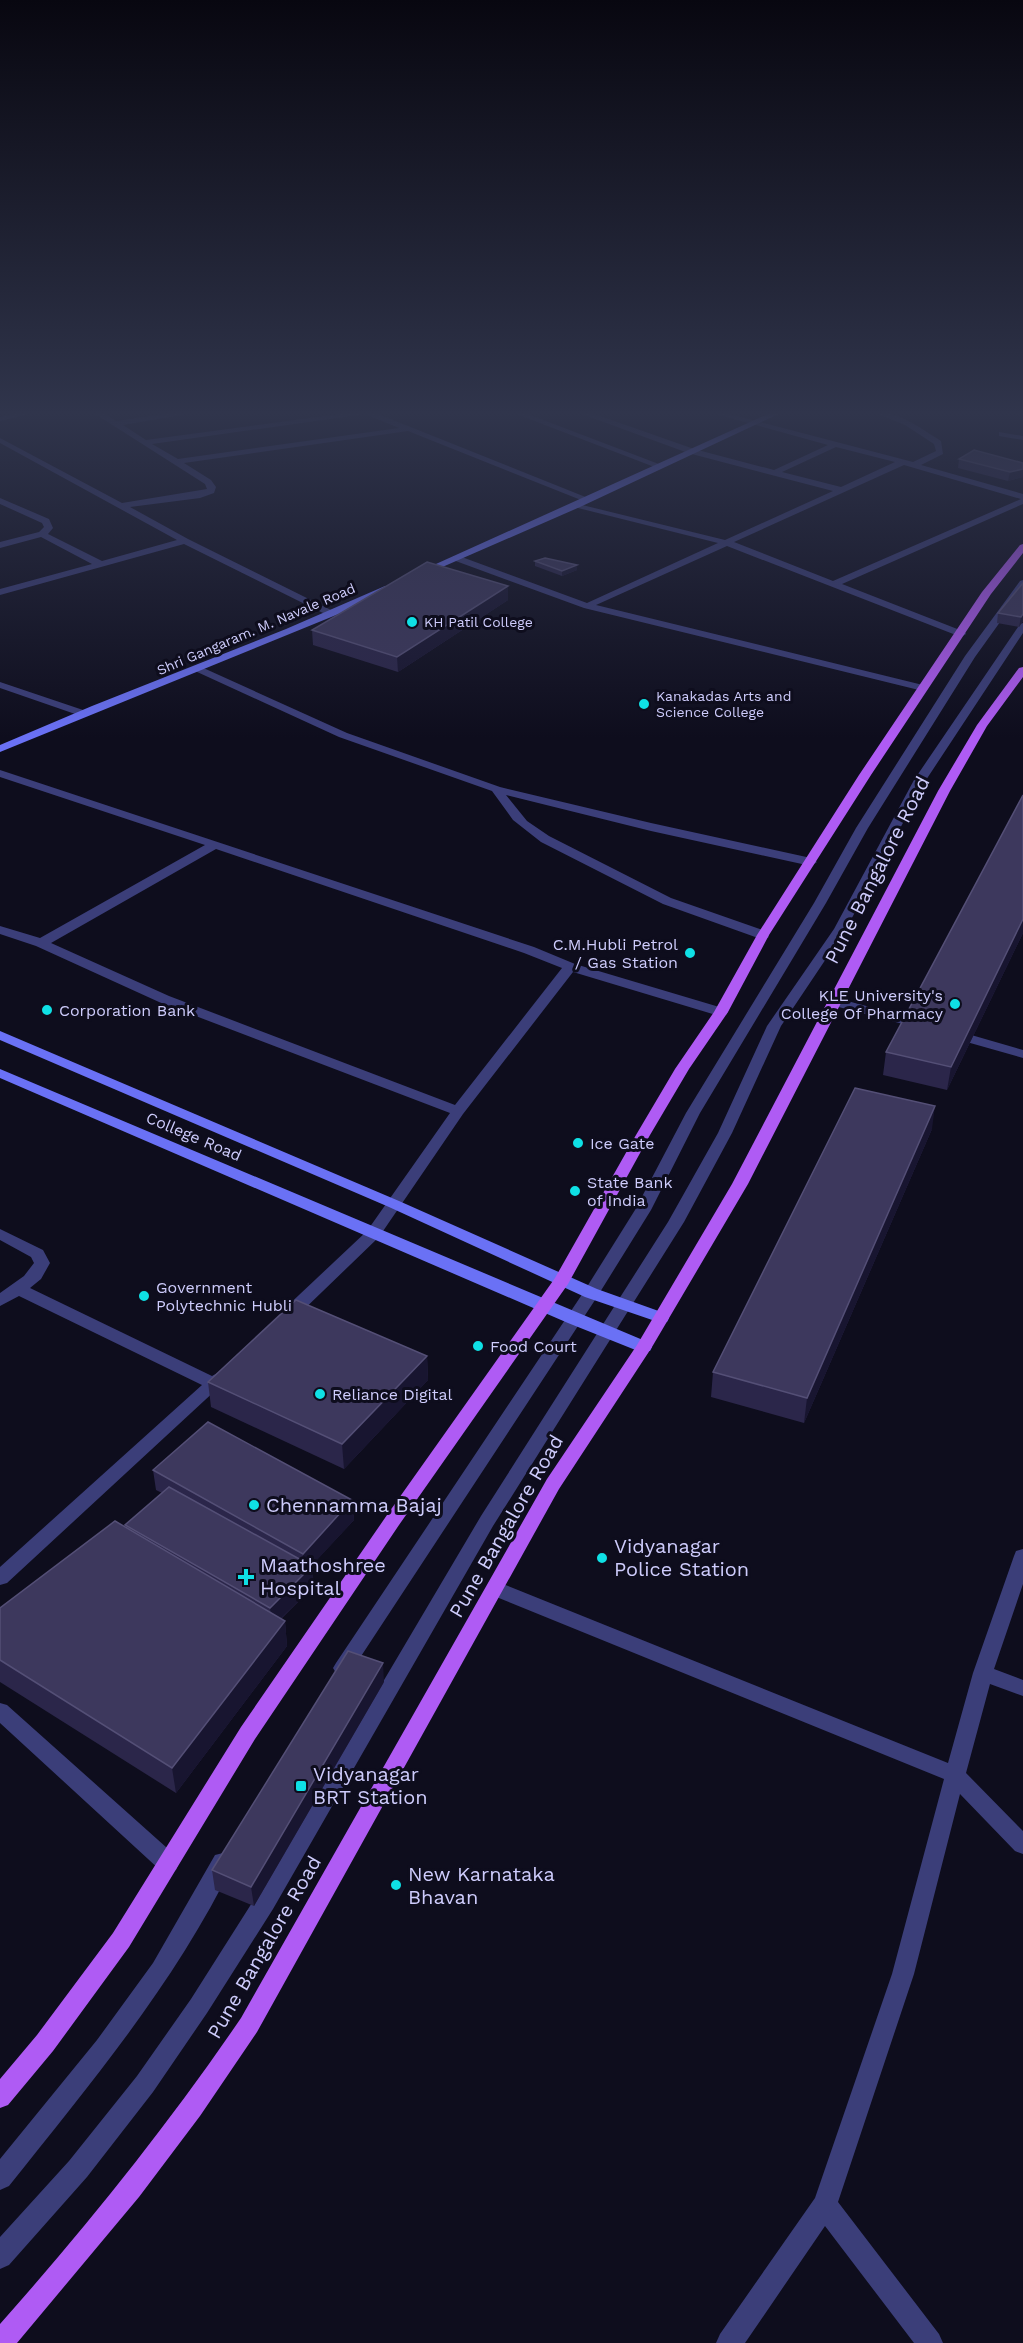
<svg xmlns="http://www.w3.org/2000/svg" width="1023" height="2343" viewBox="0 0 1023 2343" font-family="'Work Sans',sans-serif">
	<rect width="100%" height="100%" fill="#0e0d1d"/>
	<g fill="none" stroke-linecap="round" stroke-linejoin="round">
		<!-- service -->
		<path fill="#3b3e79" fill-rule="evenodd" d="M999 432 1023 436V440L999 436Z
			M1023 580V590L975 657 868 828 826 903 700 1113 651 1210 597 1297 350 1673 343 1676 336 1673 333 1668 336 1663 585 1290 635 1210 686 1113 814 903 856 828 965 656 1020 581Z
			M1023 623V633L926 780 846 929 781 1026 732 1133 684 1222 493 1526 273 1909 207 2013 153 2092 87 2177 9 2265 0 2269V2237L69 2161 137 2076 191 1999 257 1895 481 1516 668 1222 718 1133 767 1026 834 929 914 780 1020 624Z
			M836 998 927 1022 929 1025 922 1029 831 1005 829 1002 831 999Z
			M954 1030 1023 1050V1058L949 1037 947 1034Z
			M223 1853 231 1855 234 1862C176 1982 91 2083 9 2186L0 2190V2159L97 2040 153 1963 215 1855Z"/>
		<!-- minor -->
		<path fill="#3b3e79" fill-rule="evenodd" d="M31 410H46L0 421V417Z
			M89 410H99L116 421 190 410H210L123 425 146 440 368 410 593 500 586 502 408 431 184 463 211 480 216 487 214 493 200 498 130 507 188 539 333 611V615H327L184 544 0 595V589L92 564 41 537 0 548V542L39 532 44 527 42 523 0 504V498L49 519 53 528 48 534 102 561 177 540 0 443V438L122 503 207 489 205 484ZM365 414 399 428 178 459 152 444Z
			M506 410H517L664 466 657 468Z
			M571 410H583L694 449 774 470 828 445 701 410H714L913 462 936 451 934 444 905 425 868 410C896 410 919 427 941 441L943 454 921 465 1023 494V504L842 584 965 632 966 634 961 637 727 546 596 605 927 686 928 688 923 691 584 608 453 560V556H459L587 603 718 543 574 507V503L725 540 833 491 688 453ZM836 447 895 462 841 487 782 472ZM904 465 1021 499 833 581 734 542Z
			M199 666 347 733 500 787 651 823 811 858 817 862 811 866 651 831 506 795 527 821 549 836 671 898 768 932 769 935 768 938H758L663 904 541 842 513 820 492 791 339 737 195 671V667Z
			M0 682 86 711 87 713 86 715H78L0 688Z
			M0 770 534 947 575 964 726 1009 728 1012 726 1015H716L573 972 463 1114 379 1237 294 1319H282L280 1315 282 1311 367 1231 450 1113 159 1002 36 946 0 934V926L40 938 205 845 0 777ZM216 849 524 953 562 968 455 1105 169 996 51 943Z
			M0 1229 43 1250 50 1263 41 1279 30 1288 212 1376 223 1370 229 1372 231 1376 7 1583 0 1585V1567L202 1385 19 1296 0 1306V1293L24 1276 34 1263 31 1257 0 1240Z
			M1023 1549V1584L994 1669 1023 1680V1696L990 1684 966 1773 1023 1831V1854L1015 1851 960 1794 914 1974 838 2202 939 2334 943 2343H914L825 2226 745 2343H716L720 2334 815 2198 892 1974 944 1779 489 1594 487 1589 489 1584 496 1582 503 1584 948 1763 973 1673 1014 1556 1016 1551Z
			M0 1703 7 1705 176 1856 179 1863 176 1870 168 1872 160 1870 0 1723Z"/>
		<!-- secondary -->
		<path fill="#6a71f5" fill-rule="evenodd" d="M777 410H787L580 507 424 575 416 573Z
			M385 586 390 589 388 591 341 613 0 752V745L92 706 286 629Z
			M0 1031 399 1201 597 1289 667 1314 669 1318 667 1322 661 1323 585 1297 389 1207 0 1040Z
			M0 1069 650 1343 652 1347 650 1351H638L568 1323 0 1078Z"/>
		<!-- primary -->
		<path fill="#af5bf4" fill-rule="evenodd" d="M1023 544V553L991 594 871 775 769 935 728 1012 689 1069 650 1135 568 1284 399 1525 255 1739 129 1947 53 2051 8 2105 0 2108V2079L37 2035 113 1933 241 1727 387 1515 555 1278 636 1135 675 1069 714 1012 757 935 859 775 982 592 1020 545Z
			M1023 667V677L987 726 950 791 748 1184 652 1347 559 1489 257 2032 200 2116 139 2197 17 2343H0V2324C87 2226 168 2125 241 2018L547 1479 637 1345 732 1184 938 791 977 725 1019 668Z"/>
	</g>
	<!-- wall -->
	<path fill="#2b264a" d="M959 459 1023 463V477L1008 481 958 468Z
		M535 561 577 570 562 576 535 566Z
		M1023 583V621L1019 627 997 623 998 613Z
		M508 586V600L398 672 313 645 312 630Z
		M1023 795V933L947 1090 883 1075 886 1052Z
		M932 1129 804 1423 711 1397 713 1372Z
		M427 1356 428 1380 344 1469 211 1407 208 1382Z
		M153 1470 352 1500 354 1520 311 1566 314 1586 281 1619 285 1621 287 1646 176 1793 0 1682V1608L126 1527 125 1525 162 1493 156 1490Z
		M384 1682 254 1906 215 1890 212 1870Z"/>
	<!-- shaded-wall -->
	<path fill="#181530" d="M1023 469V477L1008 481 1010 472Z
		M577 565V570L562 576V571Z
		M508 586V600L398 672 397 657Z
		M1023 614V621L1019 627 1021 617Z
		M1023 919V933L947 1090 951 1067Z
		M935 1106 932 1129 804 1423 807 1398Z
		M427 1356 428 1380 344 1469 342 1444Z
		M352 1500 354 1520 304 1574 303 1554Z
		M312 1566 314 1586 272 1627 270 1608Z
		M285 1621 287 1646 176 1793 172 1768Z
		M383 1663 384 1682 254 1906 251 1887Z"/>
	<!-- building -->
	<path fill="#3d385d" stroke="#544f76" stroke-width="1.5" d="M974 450 1023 463V469L1010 472 959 459Z
		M545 558 577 565 562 571 535 561Z
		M427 562 508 586 397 657 312 630Z
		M1023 583V614L1021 617 998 613Z
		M1023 795V919L951 1067 886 1052Z
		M855 1088 935 1106 807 1398 713 1372Z
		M296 1300 427 1356 342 1444 208 1382Z
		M208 1422 352 1500 303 1554 153 1470Z
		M169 1487 312 1566 270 1608 125 1525Z
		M115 1521 285 1621 172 1768 0 1660V1608Z
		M348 1651 383 1663 251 1887 212 1870Z"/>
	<!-- sky -->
	<linearGradient id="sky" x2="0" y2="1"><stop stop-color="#080710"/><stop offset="0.56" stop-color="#30354c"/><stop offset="1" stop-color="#30354c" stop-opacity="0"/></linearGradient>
	<rect width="1023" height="738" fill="url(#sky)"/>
	<!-- markers -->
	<g fill="#0fe0e5" stroke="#0e0d1d" stroke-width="2">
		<circle cx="412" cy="622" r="6"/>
		<circle cx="644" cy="704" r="6"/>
		<circle cx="690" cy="953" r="6"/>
		<circle cx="955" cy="1004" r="6"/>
		<circle cx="47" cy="1010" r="6"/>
		<circle cx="578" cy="1143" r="6"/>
		<circle cx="575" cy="1191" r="6"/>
		<circle cx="144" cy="1296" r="6"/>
		<circle cx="478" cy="1346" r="6"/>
		<circle cx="320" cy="1394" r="6"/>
		<circle cx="254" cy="1505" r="6"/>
		<circle cx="602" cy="1558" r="6"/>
		<path d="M243 1568h6v6h6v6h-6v6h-6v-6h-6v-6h6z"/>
		<rect x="295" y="1780" width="12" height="12" rx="3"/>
		<circle cx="396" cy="1885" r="6"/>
	</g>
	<g text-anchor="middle" stroke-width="6" stroke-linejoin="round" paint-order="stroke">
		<!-- far-poi labels -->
		<g font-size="14" fill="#ceccfc" stroke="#0e0d1d" text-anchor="start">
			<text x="424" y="627">KH Patil College</text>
			<text x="656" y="701">Kanakadas Arts and<tspan x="656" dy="16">Science College</tspan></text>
		</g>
		<!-- far-street labels -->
		<g font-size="14" fill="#ceccfc" stroke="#0e0d1d">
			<text transform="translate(256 629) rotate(-23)" y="5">Shri Gangaram. M. Navale Road</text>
		</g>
		<!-- poi labels -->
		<g font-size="16" fill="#ceccfc" stroke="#0e0d1d" text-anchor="start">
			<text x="678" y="950" text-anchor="end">C.M.Hubli Petrol<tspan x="678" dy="18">/ Gas Station</tspan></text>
			<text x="943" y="1001" text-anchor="end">KLE University's<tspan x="943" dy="18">College Of Pharmacy</tspan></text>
			<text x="59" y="1016">Corporation Bank</text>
			<text x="590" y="1149">Ice Gate</text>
			<text x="587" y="1188">State Bank<tspan x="587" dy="18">of India</tspan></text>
			<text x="156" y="1293">Government<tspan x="156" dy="18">Polytechnic Hubli</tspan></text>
			<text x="490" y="1352">Food Court</text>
			<text x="332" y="1400">Reliance Digital</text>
		</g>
		<!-- street labels -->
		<g font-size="16" fill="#ceccfc" stroke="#0e0d1d">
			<text transform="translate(194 1136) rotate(23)" y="6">College Road</text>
		</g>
		<!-- near-street labels -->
		<g font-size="20" fill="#ceccfc" stroke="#0e0d1d">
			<text transform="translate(877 870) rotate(-63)" y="7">Pune Bangalore Road</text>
			<text transform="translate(506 1526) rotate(-60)" y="7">Pune Bangalore Road</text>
			<text transform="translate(264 1947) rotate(-60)" y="7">Pune Bangalore Road</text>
		</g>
		<!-- near-poi labels -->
		<g font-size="20" fill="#ceccfc" stroke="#0e0d1d" text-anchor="start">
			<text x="266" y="1512">Chennamma Bajaj</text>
			<text x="614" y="1553">Vidyanagar<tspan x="614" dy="23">Police Station</tspan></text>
			<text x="260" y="1572">Maathoshree<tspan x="260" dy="23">Hospital</tspan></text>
			<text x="313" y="1781">Vidyanagar<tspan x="313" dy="23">BRT Station</tspan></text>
			<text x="408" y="1881">New Karnataka<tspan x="408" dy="23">Bhavan</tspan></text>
		</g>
	</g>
</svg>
